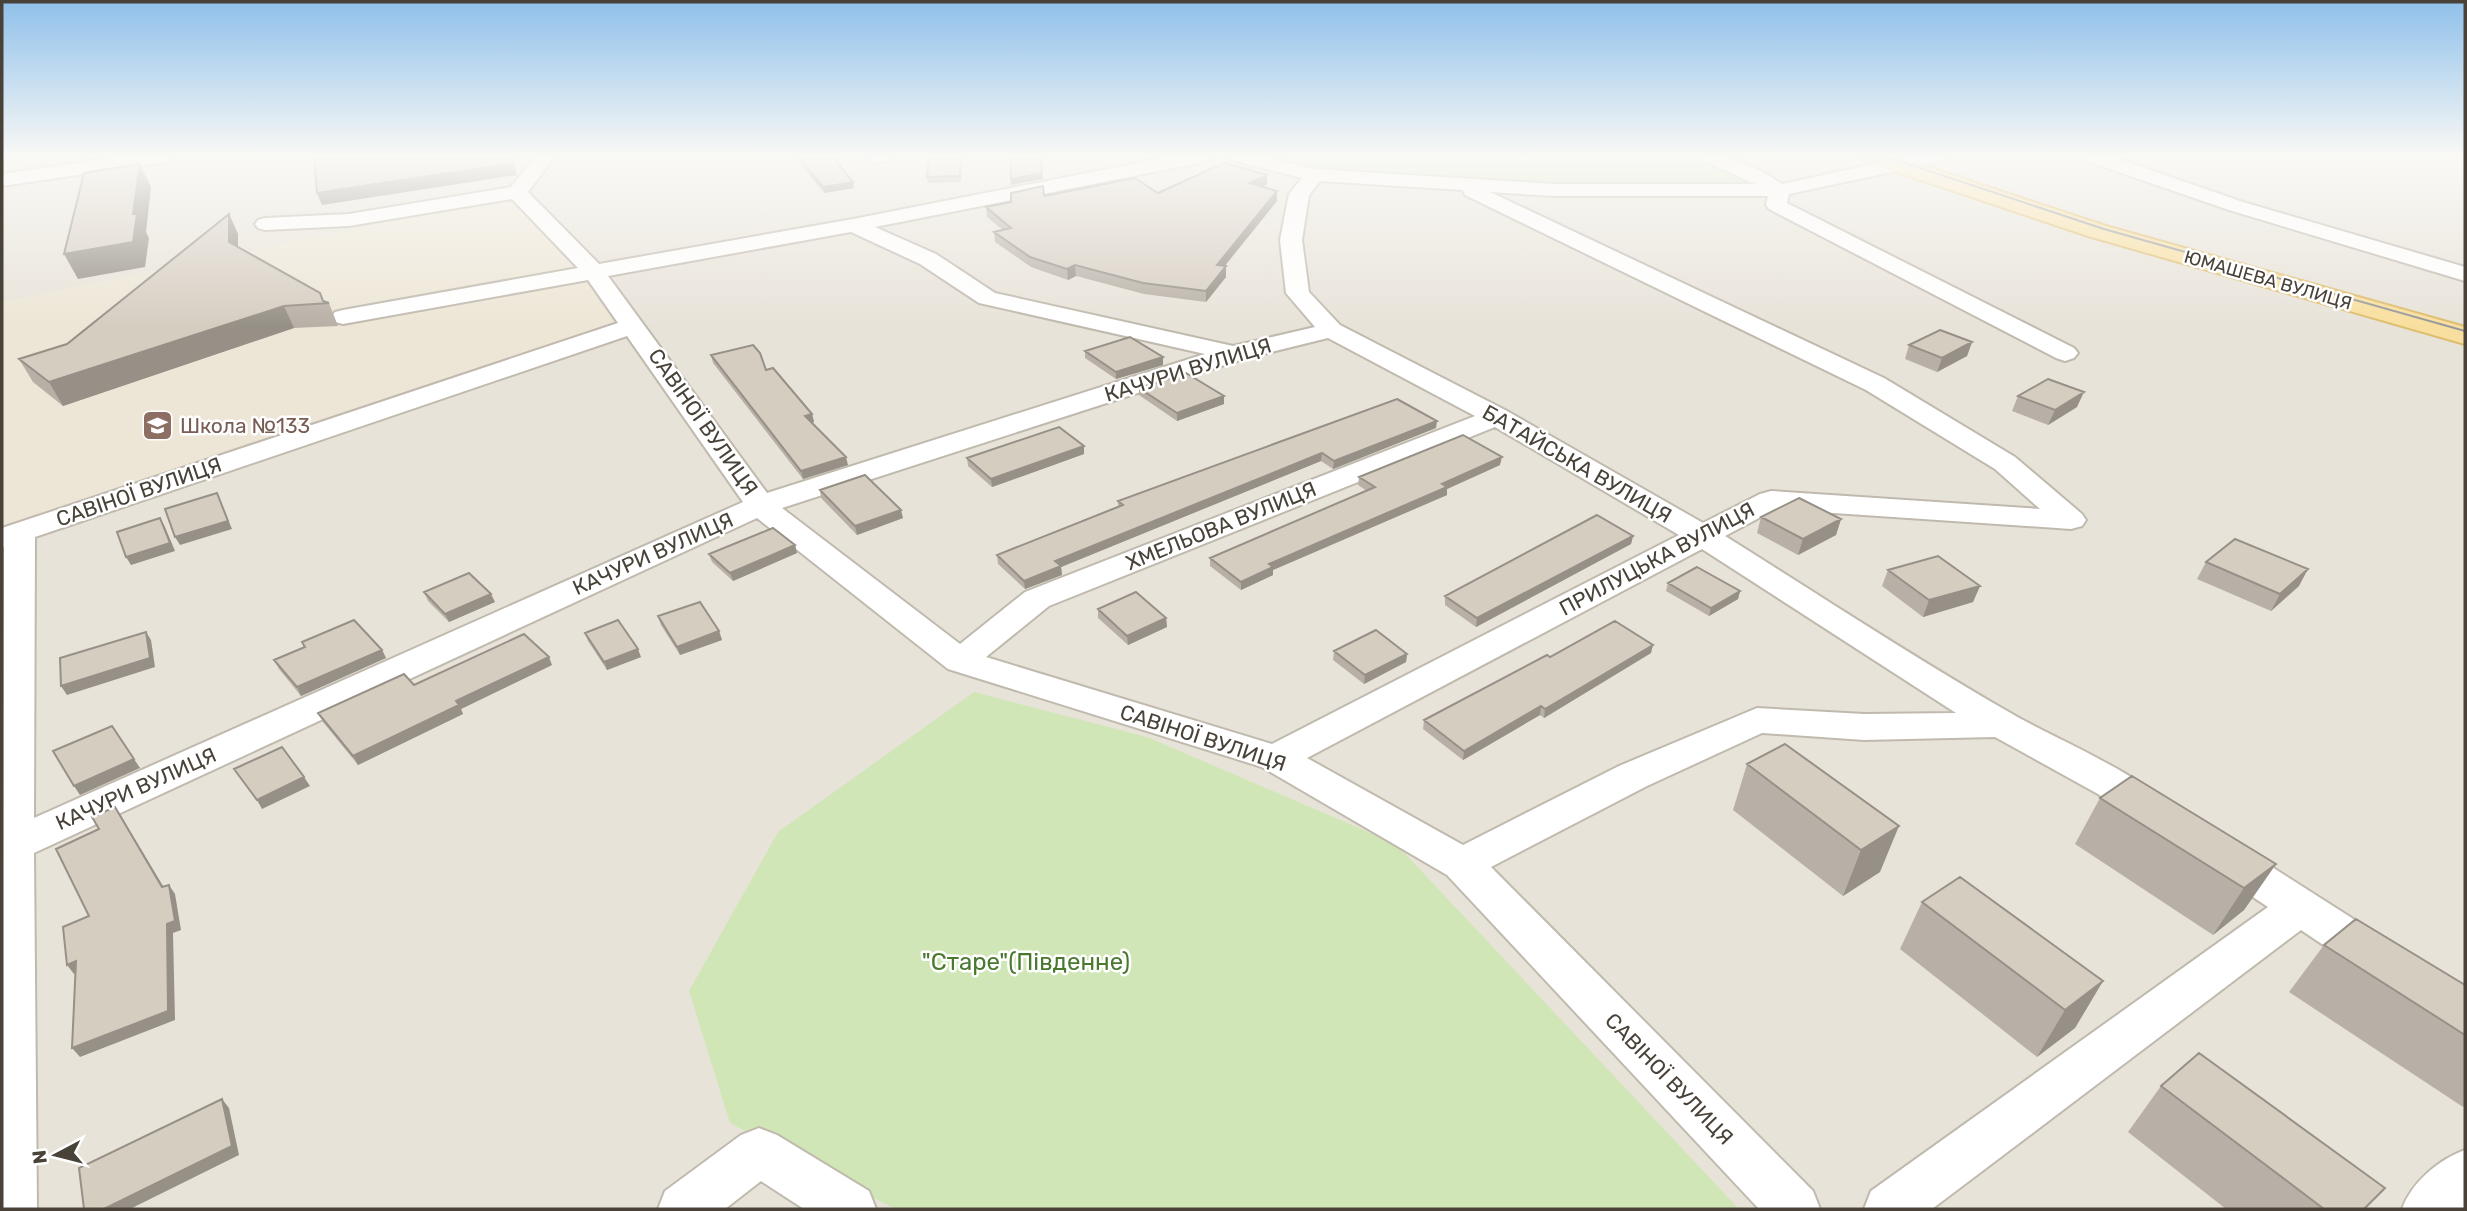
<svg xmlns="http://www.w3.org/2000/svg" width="2467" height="1211" viewBox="0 0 2467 1211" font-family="Rubik,sans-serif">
	<rect width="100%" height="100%" fill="#f4f2eb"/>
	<!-- residential -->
	<path fill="#e8e3d9" d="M2 156H2465V1209H2Z"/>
	<!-- education -->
	<path fill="#ede6d6" d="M509 197 624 324 2 528V302Z"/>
	<!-- green -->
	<path fill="#d1e6b6" d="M1256 156H1699L1737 171 1763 187 1554 185 1318 171Z
		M974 692 1147 737 1396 844 1739 1209H895L730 1123 689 991 778 832Z"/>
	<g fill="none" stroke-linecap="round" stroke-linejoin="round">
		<defs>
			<path id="minor" d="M126 156H175L166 162 2 186V174Z
				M536 156H555L528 192 599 264 853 219 1174 156H1213L1204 162 875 227 936 254 995 293 1233 346 1315 327 1286 293 1280 240 1289 194 1302 178 1231 160 1229 156H1262L1315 169 1554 184H1755L1702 160 1700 156C1731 156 1756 166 1782 184L1911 156H1947L1938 162 1789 194 1787 203 2074 348 2078 353 2074 358 2065 361 2056 358 1769 209 1766 205 1768 196H1554L1490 192 1884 378 2015 457 2082 514 2086 520 2082 526 2071 529 1776 509 1725 536C1821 596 1916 659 2014 715 2050 736 2154 780 2172 811L2166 821 2152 825 2138 821 2098 794 1995 737 1864 740 1762 733 1647 786 1491 867 1813 1191 1820 1209H1759L1447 875 1262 767 948 669 757 518 34 853 37 1209H2L4 547H2V528L618 323 588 280 343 324 335 322 331 317 335 312 343 310 578 268 512 199 349 226 265 230 258 228 255 224 258 220 265 218 349 214 511 187ZM1320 181 1463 190 1465 195 1866 390 1995 469 2040 509 1771 491 1760 494 1703 523 1507 411 1340 325 1309 292 1302 240 1309 195ZM851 232 920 264 979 303 1205 354 767 493 608 276ZM627 336 743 502 34 818 35 537ZM1328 338 1475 416 1025 592 960 644 782 508 1243 359ZM1495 427 1679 535 1272 744 986 657 1049 606ZM1702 549 1956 713 1864 714 1757 708 1619 766 1463 845 1307 758Z
				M891 156 889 160 876 163 867 157Z
				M2082 156H2110L2243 202 2465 267V281L2229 210 2084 160Z
				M2224 841 2239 846 2394 945 2400 958 2394 971 2378 976 2362 971 2301 930 1932 1209H1864L1871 1191 2268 907 2209 868 2203 857 2209 846Z
				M759 1128 777 1135 869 1191 876 1209H804L761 1181 725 1209H658L665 1191 741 1135Z
				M2465 1150V1209H2402C2412 1182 2438 1160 2465 1150Z"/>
			<path id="major" d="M1861 156H1894L2106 226 2465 327V344L2088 236 1864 161Z"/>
		</defs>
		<!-- minor casing -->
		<use href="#minor" stroke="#c0b9ae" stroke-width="4"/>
		<!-- major casing -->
		<use href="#major" stroke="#debd6f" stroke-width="4"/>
		<!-- minor -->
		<use href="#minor" fill="#fff" fill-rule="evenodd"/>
		<!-- major -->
		<use href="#major" fill="#f9df9f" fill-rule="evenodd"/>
		<!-- tram -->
		<path stroke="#999" stroke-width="2" d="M1884 156 2104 229 2465 331"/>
	</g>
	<!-- wall -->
	<path fill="#b8b0a6" d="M793 156H832L854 188 824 193Z
		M962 156 961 182 928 183 927 177Z
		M1267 184 1263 187 1277 201 1225 266H1226V277L1206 302 1144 294 1076 276 1068 280 1031 267 995 242 994 232 1003 230 987 217 986 207 1044 196 1158 193Z
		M229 214 238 234V248L323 301 329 303 338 326 294 328 63 406 33 382 19 359 67 344Z
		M1972 342 1967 356 1937 372 1905 359 1909 345Z
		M1085 351 1163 365 1116 379 1085 358Z
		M711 355 766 370 812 414 814 422 812 423 848 465 803 479 713 363Z
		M1139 388 1224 404 1177 421 1139 395Z
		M2018 396 2077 407 2048 425 2012 411Z
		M1397 399 1436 428 1333 469 1321 461 1061 567 1062 575 1025 589 998 564 997 555 1118 506V501Z
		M1084 446V454L992 487 968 466 967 458Z
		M1500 465 1447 489V495L1273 570V575L1241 590 1210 566V558L1367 491 1358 485 1359 477Z
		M820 490 903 518 857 535 821 498Z
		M1761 517 1841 519 1836 535 1798 555 1757 533Z
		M1633 536 1631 544 1476 627 1445 605V596Z
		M795 545 797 553 733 581 712 562 709 554Z
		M2206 562 2299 586 2271 611 2197 579Z
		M1888 570 1980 586 1973 602 1923 617 1882 586Z
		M1668 583 1740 591 1738 599 1709 616 1666 591Z
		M424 592 495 602 449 622 428 601Z
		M1098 609 1166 618 1167 627 1128 645 1098 618Z
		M658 616 719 631 722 640 680 655 661 625Z
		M585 633 641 657 607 670 588 641Z
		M302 642 382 650 386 658 301 696 279 669 274 660 304 647Z
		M1334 651 1407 654 1406 662 1364 684 1333 660Z
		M1651 653 1544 718 1540 715 1463 760 1423 729 1424 720 1550 657Z
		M552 665 461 709 463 714 358 765 323 722 318 713 414 685Z
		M1785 744 1880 872 1843 896 1733 810 1747 764Z
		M2100 798 2276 864 2244 910 2213 935 2075 844Z
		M1922 902 2103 981 2075 1028 2037 1057 1900 949Z
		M2324 945 2465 985V1105L2463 1107 2289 992Z
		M2161 1086 2365 1209H2226L2128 1132Z"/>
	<!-- shaded-wall -->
	<path fill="#969087" d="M514 163 517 175 322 205 317 193Z
		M140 164 151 187 146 232 149 238 145 267 78 279 64 254 133 214Z
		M1042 173 1043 179 1011 185V179Z
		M1267 175V184L1250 193V183Z
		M853 182 854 188 824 193 823 187Z
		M1277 191V201L1217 275V265Z
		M229 214 238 234V263L229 242Z
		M1075 265 1076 276 1068 280 1067 269Z
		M1226 266V277L1206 302V291Z
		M284 306 294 328 63 406 49 382Z
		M1972 342 1967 356 1937 372 1942 358Z
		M1163 357V365L1116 379V372Z
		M2084 392 2077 407 2048 425 2055 410Z
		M1224 396V404L1177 421V413Z
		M812 414 814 422 807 424 805 416Z
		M1437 421 1436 428 1333 469 1334 461Z
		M1084 446V454L992 487 991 479Z
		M1322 453 1321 461 1061 567 1062 575 1025 589 1024 581 1055 561Z
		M846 457 848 465 803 479 801 471Z
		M1502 457 1500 465 1447 489V495L1273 570V575L1241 590V582L1269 564Z
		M217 493 232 529 180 545 175 537Z
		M901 510 903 518 857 535 855 526Z
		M160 518 165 527 175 551 131 565 126 557Z
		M1841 519 1836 535 1798 555 1803 539Z
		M1633 536 1631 544 1476 627 1477 618Z
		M795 545 797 553 733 581 730 573Z
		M2308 569 2299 586 2271 611 2280 594Z
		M1980 586 1973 602 1923 617 1929 600Z
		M1740 591 1738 599 1709 616 1711 608Z
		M491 594 495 602 449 622 445 614Z
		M1166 618 1167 627 1128 645 1127 636Z
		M719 631 722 640 680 655 677 647Z
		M146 632 151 640 155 667 67 695 61 686Z
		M1653 645 1651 653 1544 718 1545 709Z
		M638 649 641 657 607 670 604 662Z
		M382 650 386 658 301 696 297 687Z
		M1407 654 1406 662 1364 684 1365 675Z
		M549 657 552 665 461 709 463 714 358 765 353 756 456 701Z
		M1541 706 1540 715 1463 760 1464 751Z
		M112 726 140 768 80 795 74 786Z
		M304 777 310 786 262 809 257 800Z
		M115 807 121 816 169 896 162 887Z
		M1899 826 1880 872 1843 896 1861 850Z
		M2276 864 2244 910 2213 935 2244 888Z
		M169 885 175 894 181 930 173 933 175 1020 80 1057 72 1048Z
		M76 961 83 970 74 974 67 965Z
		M2103 981 2075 1028 2037 1057 2065 1010Z
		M222 1099 229 1108 239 1155 130 1209H104Z"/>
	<!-- building -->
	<path fill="#d6cdc1" stroke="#969087" stroke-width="2" d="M314 156H511L514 163 317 193Z
		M797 156H832L853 182 823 187Z
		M929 156H961L960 176 927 177Z
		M1010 156H1040L1042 173 1011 179Z
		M1224 163 1267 175 1250 183 1277 191 1217 265 1226 266 1206 291 1143 283 1075 265 1067 269 1030 257 994 232 1011 228 986 207 1011 202V193L1043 186 1044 196 1135 178 1158 193Z
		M140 164 133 214H137L133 242 64 254 84 173Z
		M229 214V242L320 293 323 301 329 303 284 306 49 382 19 359 67 344Z
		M1940 330 1972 342 1942 358 1909 345Z
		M1130 337 1163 357 1116 372 1085 351Z
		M753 345 760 353 766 370 773 368 812 414 805 416 846 457 801 471 711 355Z
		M1186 373 1224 396 1177 413 1139 388Z
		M2048 379 2084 392 2055 410 2018 396Z
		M1397 399 1437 421 1334 461 1322 453 1055 561 1061 566 1024 581 997 555 1123 505 1118 501Z
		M1059 427 1084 446 991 479 967 458Z
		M1463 435 1502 457 1442 484 1447 487 1269 564 1273 567 1241 582 1210 558 1375 487 1359 477Z
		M865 475 901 510 855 526 820 490Z
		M217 493 228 521 175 537 165 509Z
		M1799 498 1841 519 1803 539 1761 517Z
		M1597 515 1633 536 1477 618 1445 596Z
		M160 518 170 543 126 557 117 532Z
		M773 528 795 545 730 573 709 554Z
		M2235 539 2308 569 2280 594 2206 562Z
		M1938 556 1980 586 1929 600 1888 570Z
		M1697 567 1740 591 1711 608 1668 583Z
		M469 573 491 594 445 614 424 592Z
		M1136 592 1166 618 1127 636 1098 609Z
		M700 602 719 631 677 647 658 616Z
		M354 620 382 650 297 687 274 660 305 647 302 642Z
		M618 620 638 649 604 662 585 633Z
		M1615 621 1653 645 1545 709 1541 706 1464 751 1424 720 1547 655 1550 657Z
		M1376 630 1407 654 1365 675 1334 651Z
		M146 632 150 658 61 686 60 658Z
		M524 634 549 657 456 701 459 705 353 756 318 713 404 674 414 685Z
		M112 726 134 759 74 786 53 751Z
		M1785 744 1899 826 1861 850 1747 764Z
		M282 747 304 777 257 800 234 769Z
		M2132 776 2276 864 2244 888 2100 798Z
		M115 807 162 887 169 885 175 921 167 924 168 1011 72 1048 76 961 67 965 63 927 89 916 56 849 99 829 92 817Z
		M1960 877 2103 981 2065 1010 1922 902Z
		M2356 919 2465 985V1035L2324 945Z
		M2199 1053 2385 1188 2364 1209H2324L2161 1086Z
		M222 1099 232 1146 104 1209H84L79 1168Z"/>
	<!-- sky -->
	<linearGradient id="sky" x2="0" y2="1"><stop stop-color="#8fc0ea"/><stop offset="0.48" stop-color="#faf9f6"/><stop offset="1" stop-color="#faf9f6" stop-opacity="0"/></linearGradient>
	<rect width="2467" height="326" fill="url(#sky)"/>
	<!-- icons -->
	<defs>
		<symbol id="school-square" viewBox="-11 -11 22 22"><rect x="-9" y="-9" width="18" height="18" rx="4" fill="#8d6e63" stroke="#fff"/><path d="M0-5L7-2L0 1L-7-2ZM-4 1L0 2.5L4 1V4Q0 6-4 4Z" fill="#fff"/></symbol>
	</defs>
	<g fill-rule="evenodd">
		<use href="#school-square" x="140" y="408" width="35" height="35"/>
	</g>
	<g text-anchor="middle" stroke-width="5" stroke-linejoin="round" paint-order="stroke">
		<!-- far-street labels -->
		<g font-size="18" fill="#484239" stroke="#fff">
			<text transform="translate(2268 280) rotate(16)" y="6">ЮМАШЕВА ВУЛИЦЯ</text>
		</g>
		<!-- street labels -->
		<g font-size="21" fill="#484239" stroke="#fff">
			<text transform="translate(1188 370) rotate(-17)" y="7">КАЧУРИ ВУЛИЦЯ</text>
			<text transform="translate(703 422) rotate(55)" y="7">САВІНОЇ ВУЛИЦЯ</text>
			<text transform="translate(1577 464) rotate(30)" y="7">БАТАЙСЬКА ВУЛИЦЯ</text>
			<text transform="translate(139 492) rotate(-19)" y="7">САВІНОЇ ВУЛИЦЯ</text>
			<text transform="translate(1221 526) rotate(-22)" y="7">ХМЕЛЬОВА ВУЛИЦЯ</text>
			<text transform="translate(653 554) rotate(-24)" y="7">КАЧУРИ ВУЛИЦЯ</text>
			<text transform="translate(1657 559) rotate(-28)" y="7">ПРИЛУЦЬКА ВУЛИЦЯ</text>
			<text transform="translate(1203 738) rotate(18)" y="7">САВІНОЇ ВУЛИЦЯ</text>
			<text transform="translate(136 789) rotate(-24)" y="7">КАЧУРИ ВУЛИЦЯ</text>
			<text transform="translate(1669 1079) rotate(46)" y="7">САВІНОЇ ВУЛИЦЯ</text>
		</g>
		<!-- education labels -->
		<g font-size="21" fill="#785e54" stroke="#fff" text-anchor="start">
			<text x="180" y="433">Школа №133</text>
		</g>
		<!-- near-park labels -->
		<g font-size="24" fill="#4a782e" stroke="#fff">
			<text x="1026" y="970">"Старе"(Південне)</text>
		</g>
	</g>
	<!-- border -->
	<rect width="2467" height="1211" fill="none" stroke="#484239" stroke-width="7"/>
	<!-- north arrow -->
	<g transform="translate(56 1155) rotate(263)" stroke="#ffffff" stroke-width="5" paint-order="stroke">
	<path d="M0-5L12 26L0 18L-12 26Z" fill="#484239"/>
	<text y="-10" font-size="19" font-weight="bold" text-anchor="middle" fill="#484239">N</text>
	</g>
</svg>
